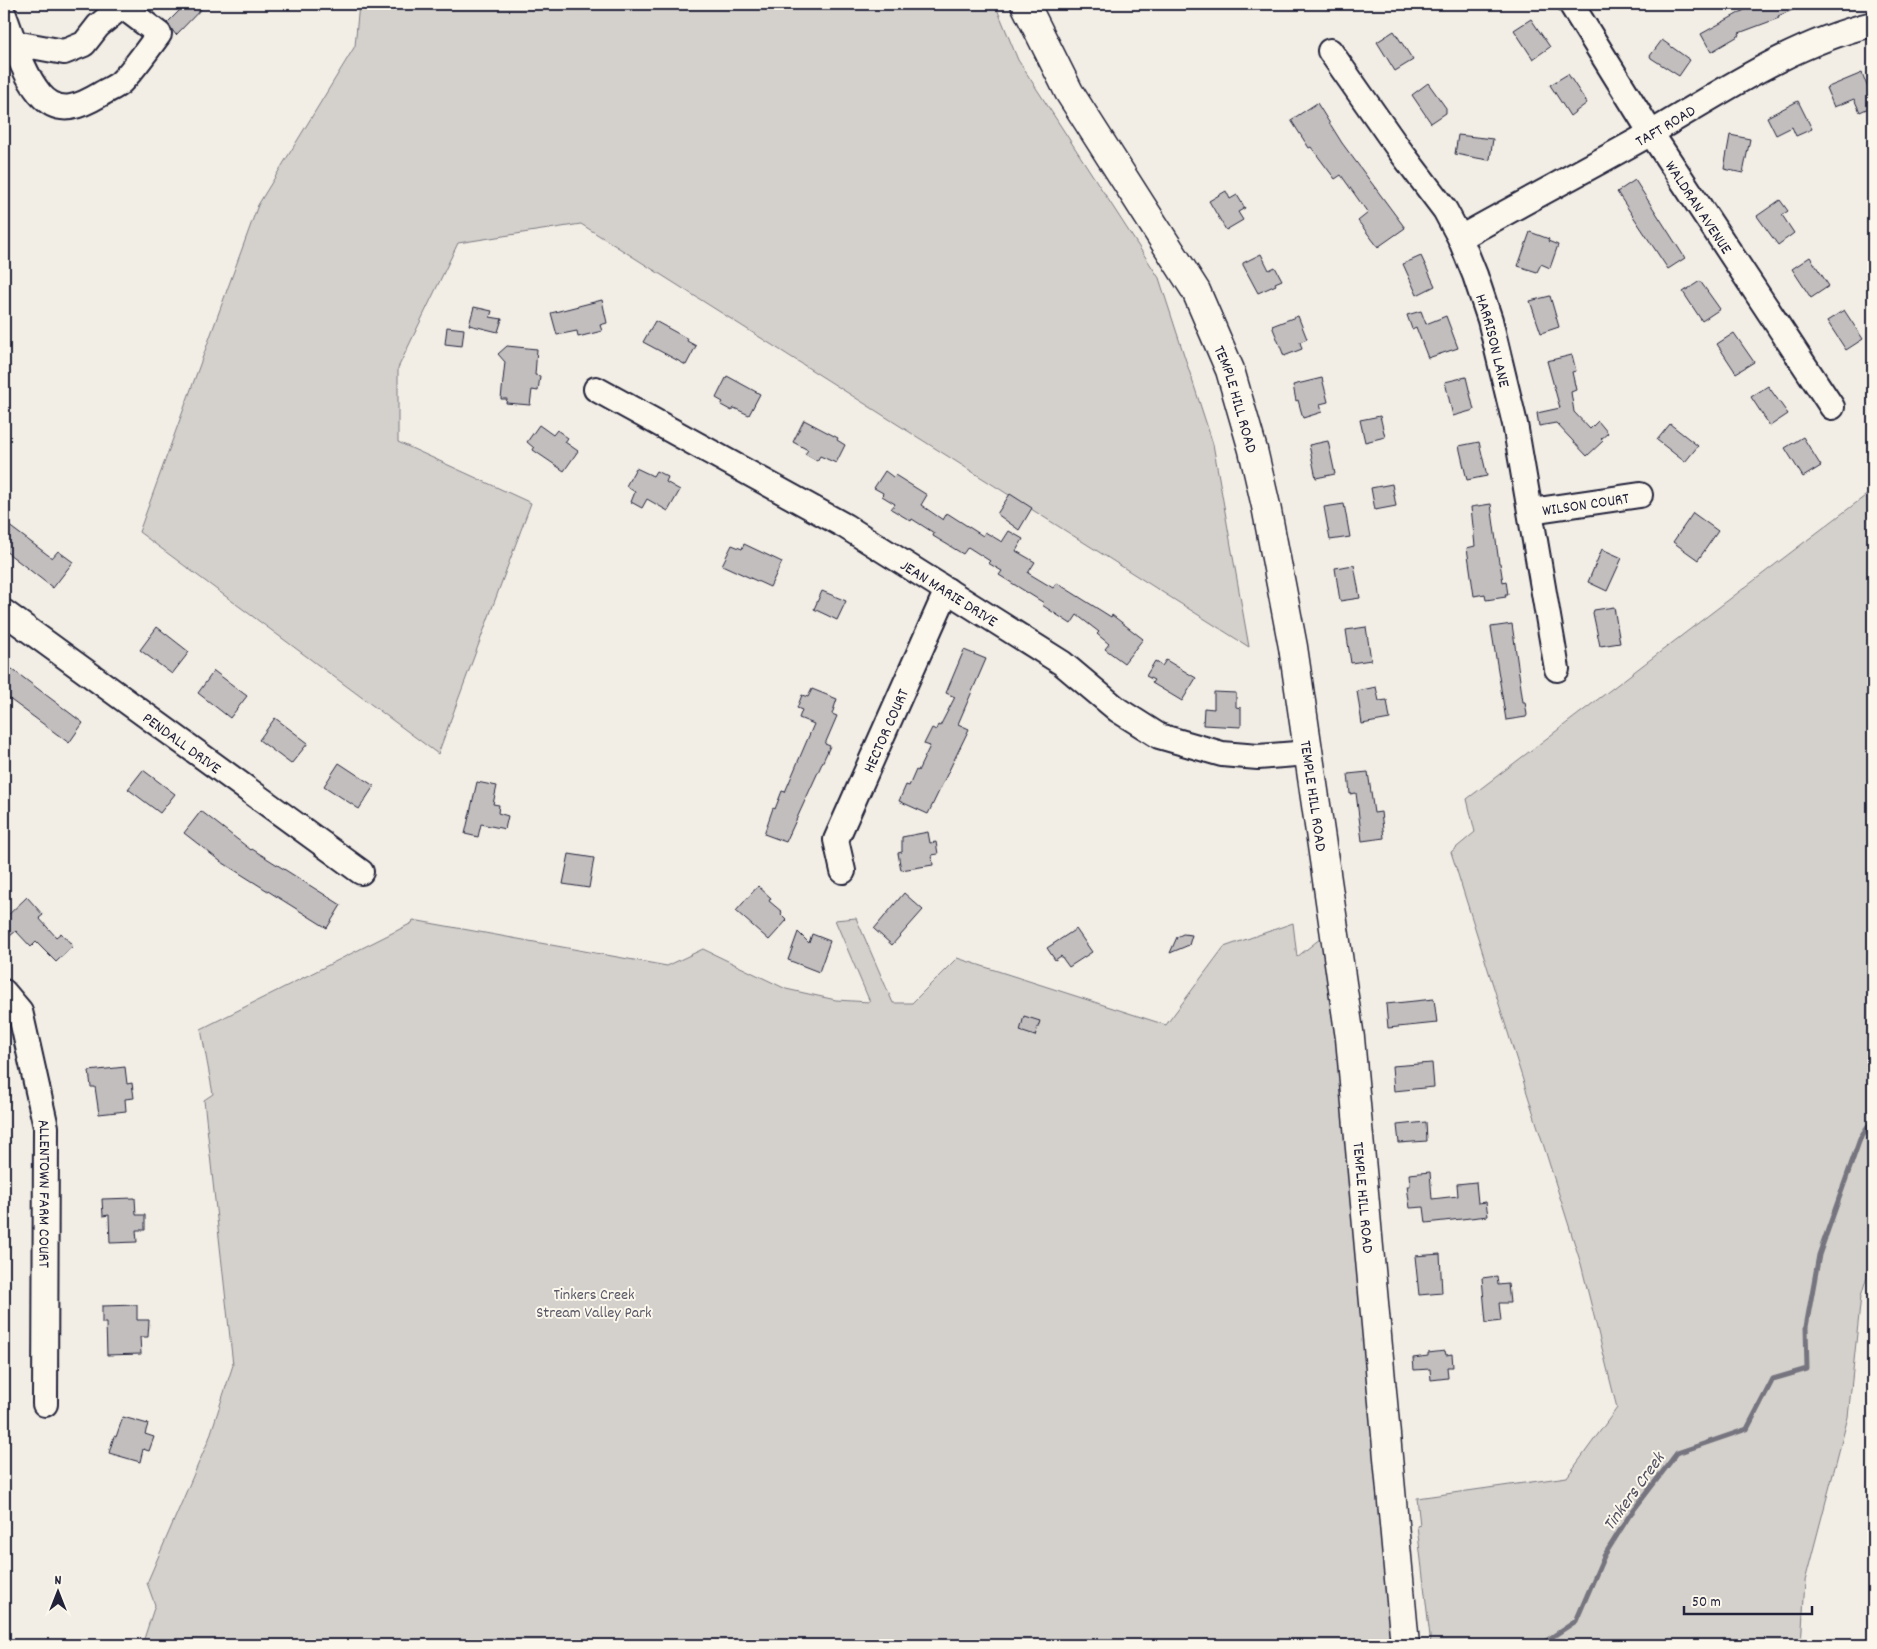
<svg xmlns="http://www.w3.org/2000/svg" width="1877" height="1649" viewBox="0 0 1877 1649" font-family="Dekko,sans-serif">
	<rect width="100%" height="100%" fill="#f2eee5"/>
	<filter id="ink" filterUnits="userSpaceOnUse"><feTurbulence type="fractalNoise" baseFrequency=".02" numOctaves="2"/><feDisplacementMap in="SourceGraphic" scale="10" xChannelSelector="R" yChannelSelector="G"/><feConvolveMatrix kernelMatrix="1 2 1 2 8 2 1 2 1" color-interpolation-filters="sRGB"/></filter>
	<g filter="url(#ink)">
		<!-- green -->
		<path fill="#d4d1cc" stroke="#7b7a84" d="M359 4H995L1018 60 1159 278 1213 444 1249 647 581 224 458 243 398 368V442L531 503 438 754 139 532 258 205 355 46Z
			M1873 490V1256L1861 1296 1848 1417 1805 1581 1801 1645H1431L1417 1526 1420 1525 1417 1498 1567 1477 1617 1408 1581 1264 1451 852 1475 832 1467 799Z
			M856 918 893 1003H912L957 958 1166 1025 1224 947 1293 923 1297 957 1321 938 1339 1019 1401 1645H142L155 1605 147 1583 209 1439 233 1365 204 1100 213 1094 201 1029 412 923 413 920 667 966 703 949 786 989 836 1000 870 1002 835 920Z"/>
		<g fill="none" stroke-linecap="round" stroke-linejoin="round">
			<!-- stream -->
			<path stroke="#76747f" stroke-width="5" d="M1540 1645 1576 1621 1604 1556 1629 1516 1677 1453 1747 1429 1773 1379 1807 1369 1806 1327 1819 1255 1860 1139 1873 1119"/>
		</g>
		<!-- building -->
		<path fill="#c2bebe" stroke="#22223b" d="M186 4H206L176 35 167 23Z
			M1746 4H1807L1778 16 1779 18 1739 33 1740 35 1711 52 1701 34 1748 8Z
			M1531 19 1550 47 1533 59 1514 30Z
			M1394 31 1413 60 1395 71 1377 42Z
			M1662 40 1690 60 1679 76 1651 58 1650 56Z
			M1862 73 1873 101V106L1860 112 1854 99 1834 107 1826 88Z
			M1568 74 1587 103 1570 116 1550 85Z
			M1428 83 1446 108V113L1431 123 1412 95Z
			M1798 101 1812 129 1796 136 1792 127 1776 135 1767 117Z
			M1317 103 1342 143 1405 228 1378 247 1358 221 1368 213 1341 175 1335 179 1311 147 1309 148 1291 120Z
			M1458 135 1493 139 1490 159 1488 160 1455 154Z
			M1730 135 1750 139 1743 173 1724 169Z
			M1635 180 1685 258 1668 269 1617 192Z
			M1226 191 1230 199 1237 195 1245 208 1238 212 1243 220 1226 230 1209 201Z
			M1780 200 1788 211 1782 215 1794 233 1778 245 1757 216Z
			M1530 232 1549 239 1548 241 1558 245 1550 268 1541 264 1537 272 1518 266Z
			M1261 254 1269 270 1275 267 1282 280 1275 283 1276 285 1258 293 1243 265V263Z
			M1421 256 1435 286 1417 295 1403 264Z
			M1810 257 1829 286 1811 298 1792 269Z
			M1700 281 1720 309 1702 321 1683 292Z
			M1550 296 1559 327 1541 333 1530 301Z
			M602 300 607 323 600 325 602 331 578 337 577 331 557 335 551 313Z
			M474 307 492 311 490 317 502 319 498 332 469 325Z
			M1844 310 1863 339 1846 350 1827 321Z
			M1421 311 1426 324 1446 316 1458 348 1428 358 1416 327 1412 329 1407 315Z
			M1298 316 1307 339 1300 342 1302 349 1284 356 1272 326Z
			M655 321 688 339 687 341 696 346 686 365 643 342Z
			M447 327 464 329 462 346 445 344Z
			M1734 333 1754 362 1736 373 1717 344Z
			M507 346 537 349 535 375 540 376 538 391 532 390 530 405 506 403 507 399H501L505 362 498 354Z
			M1572 355 1576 371 1572 372 1576 390 1571 392 1574 412 1590 429 1598 421 1608 433 1601 439 1603 441 1587 456 1556 423 1539 426 1537 413 1560 408 1547 361Z
			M727 376 760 394 749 415 734 408 732 411 721 405 723 402 716 398Z
			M1466 377 1474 410 1453 416 1445 382Z
			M1322 378 1328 402 1320 404 1322 412 1303 418 1298 400 1296 401 1293 385Z
			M1768 386 1788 414 1770 426 1751 397Z
			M1380 416 1385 437 1365 442 1360 420Z
			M804 420 838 438 837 440 845 445 836 463 820 456 817 461 805 454 808 450 793 442Z
			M1670 424 1698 446 1685 462 1657 440Z
			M539 425 553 435 557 430 568 438 565 442 578 451 564 471 533 450 534 448 527 442Z
			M1803 437 1821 466 1803 477 1785 448Z
			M1328 441 1335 474 1316 478 1309 445Z
			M1479 442 1487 476 1467 480 1459 446Z
			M636 468 653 476 656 471 668 477 666 482 680 490 668 511 647 499 642 508 631 502 635 492 626 486Z
			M885 471 893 477 895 475 927 495 921 505 943 520 947 513 983 536 985 532 1002 542 1009 531 1023 539 1016 551 1035 562 1028 573 1053 588 1057 583 1111 617 1112 615 1143 639 1124 663 1105 649 1109 644 1097 634 1099 632 1077 615 1071 624 1042 605 1044 603 999 575 1002 571 988 563 990 561 968 547 963 554 933 536 934 533 912 519 911 521 891 509 895 504 882 496 883 493 874 488Z
			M1392 484 1396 506 1375 510 1371 488Z
			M1010 494 1032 508 1019 530 997 514Z
			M1344 504 1350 537 1330 540 1324 507Z
			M1491 504 1499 563H1500L1503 582 1506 581 1508 595H1505L1506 597 1486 600 1485 594 1474 596 1467 548 1475 546 1471 507Z
			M1693 513 1718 531 1698 560 1673 542Z
			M4 522 52 558 58 551 73 562 53 588 4 550Z
			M744 544 782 562 770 587 722 565 732 545 742 549Z
			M1602 549 1622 558 1607 591 1588 582Z
			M1354 565 1360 598 1340 601 1335 568Z
			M822 591 846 601 837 620 814 609Z
			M1614 607 1620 643 1600 646 1593 613 1594 610Z
			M1512 624 1523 702H1525L1527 715 1526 717 1506 720 1491 627Z
			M157 627 189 652 172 674 140 650Z
			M1366 627 1371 660 1351 663 1346 630Z
			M964 650 986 659 958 724 969 729 928 814 899 801 906 785 909 786 916 770 918 771 930 746 924 744 932 728 936 730 938 725 940 726 955 697 946 693Z
			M1166 660 1196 678 1182 701 1152 683 1154 680 1146 676 1155 661 1162 666Z
			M4 663 83 723 69 743 4 695Z
			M214 671 247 696 230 718 198 693Z
			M1376 687 1379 701 1387 700 1390 719 1362 724 1357 691Z
			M812 689 837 699 832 714 837 716 825 744 830 746 786 842 764 834 773 808 775 809 782 791 785 792 814 724 799 718 802 710 797 708 802 695 808 697Z
			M1214 692 1236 693V707L1241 708V727L1203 725 1204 708 1214 709Z
			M275 718 308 743 291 764 259 740Z
			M339 763 374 786 359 809 324 786Z
			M143 770 175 794 160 813 128 789Z
			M1368 772 1374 813 1381 812 1384 838 1362 841 1356 793 1350 794 1348 774Z
			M477 782 497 786 493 804 499 805 498 813 508 816 505 829 481 824 478 837 465 834Z
			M201 811 251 850 252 849 341 905 327 928 220 861 184 833Z
			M928 832 930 843 936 842 938 854 932 855 933 865 901 870 898 853 902 852V837Z
			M569 854 594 858 589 888 563 884Z
			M758 886 771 898 769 901 782 912 781 914 787 920 769 940 736 911Z
			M904 893 923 910 892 945 874 929Z
			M27 897 43 915 39 918 56 937 61 933 73 946 56 962 36 942 31 947 16 931 10 936 4 929V919Z
			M1076 929 1092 952 1069 967 1061 956 1055 960 1047 948Z
			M798 932 809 943 812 934 830 941 819 972 788 960Z
			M1183 934 1192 935 1189 945 1170 953 1177 937Z
			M1434 999 1437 1023 1388 1028 1386 1004Z
			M1024 1016 1040 1021 1035 1036 1020 1031Z
			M1432 1063 1434 1087 1394 1091 1392 1066Z
			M125 1067 127 1084 132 1083 134 1098 125 1099 126 1111 99 1114 95 1087H91L89 1071Z
			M1426 1122 1427 1141 1399 1143 1397 1125Z
			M1430 1172 1432 1199 1458 1196 1457 1184 1476 1182 1478 1203 1486 1202 1488 1216 1426 1223 1424 1207 1410 1208 1407 1186H1410L1409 1174Z
			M135 1198 136 1215H145V1230H136L137 1242 110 1243 109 1215 103 1216 102 1199Z
			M1440 1254 1442 1293 1419 1295 1415 1256Z
			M1497 1276 1498 1285 1508 1284 1510 1303H1499L1501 1321 1486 1323 1482 1278Z
			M137 1305V1320H149L148 1337H140L141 1354 107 1355 106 1323H102V1306Z
			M1445 1351 1446 1355 1452 1354 1453 1367H1447L1448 1378 1431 1380 1430 1369 1414 1370 1413 1358 1428 1356V1353Z
			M123 1417 148 1424 145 1434 154 1437 149 1451 143 1449 140 1462 109 1453 114 1436 116 1437Z"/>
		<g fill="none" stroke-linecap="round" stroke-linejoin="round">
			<defs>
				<g id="minor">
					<path id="s1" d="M1571 4 1651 133 1832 407"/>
					<path d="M4 15C14 41 22 72 40 94 59 117 81 106 101 94 107 90 116 87 121 82 135 68 147 50 159 34L122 6 98 26 84 44 64 52 15 43"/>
					<path id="s2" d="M1330 51 1398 148 1445 210 1460 238 1475 275 1490 320 1515 424 1557 669"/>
					<path id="s3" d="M1460 238C1524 202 1589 168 1653 132 1723 91 1793 43 1873 24"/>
					<path id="s4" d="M596 389 845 526 1062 663 1118 710 1159 736 1222 754 1258 757 1309 753"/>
					<path id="s5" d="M1531 511 1640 495"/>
					<path id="s6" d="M4 612 361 872"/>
					<path id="s7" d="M843 871 836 840 947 590"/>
					<path id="s8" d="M4 992 20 1011 46 1127 45 1404"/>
				</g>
				<g id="major">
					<path id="s9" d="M1025 4 1069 92 1196 291 1230 370 1253 450 1266 506 1293 647 1350 1038 1405 1645"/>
				</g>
			</defs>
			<!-- minor casing -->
			<use href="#minor" stroke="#22223b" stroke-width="28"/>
			<!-- major casing -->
			<use href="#major" stroke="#22223b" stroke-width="31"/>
			<!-- minor -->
			<use href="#minor" stroke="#fbf7ec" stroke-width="24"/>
			<!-- major -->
			<use href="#major" stroke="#fbf7ec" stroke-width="28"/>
		</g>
	</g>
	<g text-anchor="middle" stroke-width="4" stroke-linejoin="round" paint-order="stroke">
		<!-- street labels -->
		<g font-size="16" fill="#22223b" stroke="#fbf7ec">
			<text dy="6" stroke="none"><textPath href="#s3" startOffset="234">TAFT ROAD</textPath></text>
			<text dy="6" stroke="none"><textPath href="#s1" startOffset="240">WALDRAN AVENUE</textPath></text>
			<text dy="6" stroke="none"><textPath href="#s2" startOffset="336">HARRISON LANE</textPath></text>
			<text dy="6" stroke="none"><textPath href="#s9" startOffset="450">TEMPLE HILL ROAD</textPath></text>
			<text dy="6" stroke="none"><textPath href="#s5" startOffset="55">WILSON COURT</textPath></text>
			<text dy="6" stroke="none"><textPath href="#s4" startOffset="408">JEAN MARIE DRIVE</textPath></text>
			<text dy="6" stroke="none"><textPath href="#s7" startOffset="152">HECTOR COURT</textPath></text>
			<text dy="6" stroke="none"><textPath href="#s6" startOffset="221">PENDALL DRIVE</textPath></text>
			<text dy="6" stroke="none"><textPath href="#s9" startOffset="855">TEMPLE HILL ROAD</textPath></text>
			<text dy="6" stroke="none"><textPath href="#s8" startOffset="210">ALLENTOWN FARM COURT</textPath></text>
			<text dy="6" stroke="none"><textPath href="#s9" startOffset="1260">TEMPLE HILL ROAD</textPath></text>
		</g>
		<!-- park labels -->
		<g font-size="16" fill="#575766" stroke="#fbf7ec">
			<text x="594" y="1299">Tinkers Creek<tspan x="594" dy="18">Stream Valley Park</tspan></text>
		</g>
		<!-- water labels -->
		<g font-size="18" font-style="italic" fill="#535263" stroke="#fbf7ec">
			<text transform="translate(1633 1491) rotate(-54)" y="6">Tinkers Creek</text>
		</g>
	</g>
	<!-- margin -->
	<rect width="1877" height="1649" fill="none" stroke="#fbf7ec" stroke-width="20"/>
	<rect x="10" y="10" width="1857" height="1629" fill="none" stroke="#22223b" stroke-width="2" filter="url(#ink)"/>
	<!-- north arrow -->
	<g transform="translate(58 1592)" stroke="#fbf7ec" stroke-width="4" paint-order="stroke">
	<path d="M0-4L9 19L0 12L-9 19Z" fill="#22223b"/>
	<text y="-8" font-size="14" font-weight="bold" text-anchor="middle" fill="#22223b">N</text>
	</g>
	<!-- scale -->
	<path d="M1684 1606v8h128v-8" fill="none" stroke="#22223b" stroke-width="2.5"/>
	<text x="1692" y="1606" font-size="15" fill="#22223b" stroke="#fbf7ec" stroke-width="4" paint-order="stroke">50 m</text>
</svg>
